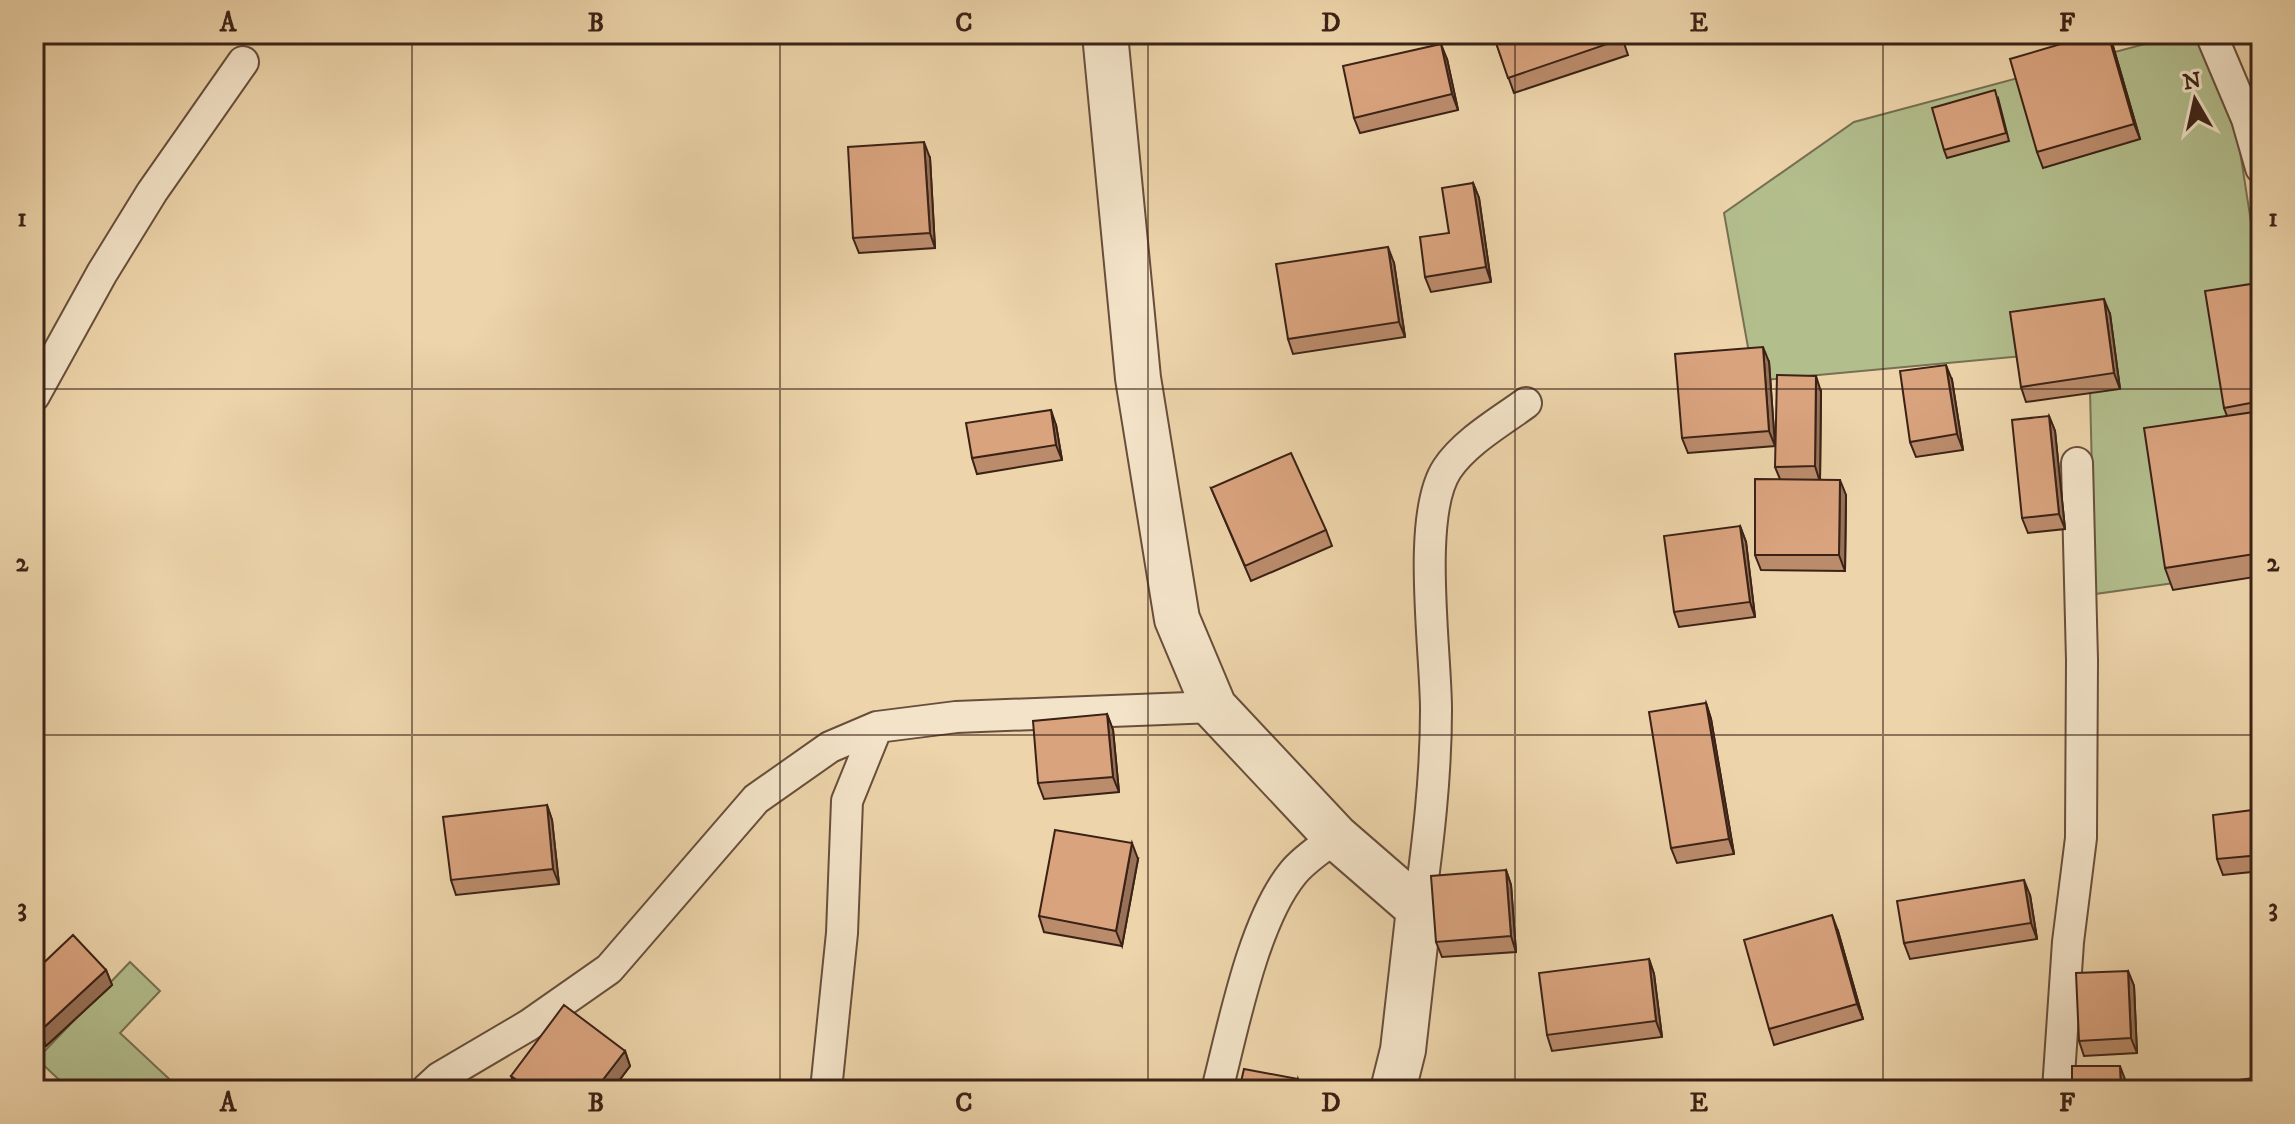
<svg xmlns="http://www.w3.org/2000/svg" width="2295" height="1124" viewBox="0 0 2295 1124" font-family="'IM FELL DW Pica',serif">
	<rect width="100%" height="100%" fill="#edd4aa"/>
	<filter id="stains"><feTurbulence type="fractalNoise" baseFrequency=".0025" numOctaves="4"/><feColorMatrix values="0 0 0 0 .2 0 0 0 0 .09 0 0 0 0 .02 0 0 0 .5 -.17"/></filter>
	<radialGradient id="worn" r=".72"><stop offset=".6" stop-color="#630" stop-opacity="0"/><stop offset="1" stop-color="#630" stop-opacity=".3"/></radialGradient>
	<!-- green -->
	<path fill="#b3be8d" stroke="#777052" stroke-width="2" d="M2182 34H2200L2237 132 2261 286V571L2095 594 2089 350 1754 381 1724 213 1854 122Z
		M130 962 160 991 120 1033 181 1090H70L37 1059Z"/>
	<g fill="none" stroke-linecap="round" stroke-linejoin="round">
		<defs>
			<path id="lane" d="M2211 34 2247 119 2261 168
				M34 396 102 273 152 192 243 62
				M1419 909C1428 843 1436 777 1436 710 1436 651 1416 516 1447 469 1465 442 1500 422 1526 403
				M426 1090 439 1078 529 1025 609 969 756 799 830 747 877 727 956 717 1214 707
				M826 1090 842 933 847 801 877 727
				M1217 1090C1233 1028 1253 922 1293 873 1304 859 1322 848 1336 837
				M2058 1090 2068 942 2081 838 2082 660 2077 463"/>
			<path id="street" d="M1105 34 1138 378 1177 619 1214 707 1336 837 1419 909 1403 1050 1393 1090"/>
		</defs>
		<!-- lane casing -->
		<use href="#lane" stroke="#684e3b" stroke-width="34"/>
		<!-- street casing -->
		<use href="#street" stroke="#684e3b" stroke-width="48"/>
		<!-- lane -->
		<use href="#lane" stroke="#f3e3c8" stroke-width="30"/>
		<!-- street -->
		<use href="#street" stroke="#f3e3c8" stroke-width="44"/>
	</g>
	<!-- wall -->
	<path fill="#bb8c6c" stroke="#3b2216" stroke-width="2" d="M1493 34H1621L1628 55 1514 93Z
		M2113 46 2140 139 2043 168 2037 152Z
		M1447 59 1458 110 1360 133 1354 118Z
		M1998 98 2009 141 1947 158 1944 150Z
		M930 158 935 248 859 253 853 238Z
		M1473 183 1479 198 1491 282 1431 292 1425 277 1449 233Z
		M1394 263 1405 337 1293 354 1288 339Z
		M2251 284 2256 299 2261 329V576L2173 590 2165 568 2227 416 2224 408Z
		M2110 314 2120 389 2026 402 2021 387Z
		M1769 362 1775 446 1688 453 1682 438Z
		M1952 380 1963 450 1916 457 1910 442Z
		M1821 392 1820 479 1846 495 1845 571 1761 570 1755 555 1780 479 1775 467Z
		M2049 416 2055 431 2065 529 2028 533 2022 518Z
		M1056 425 1062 460 977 474 972 458Z
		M1211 488 1326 530 1332 546 1251 581Z
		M1740 526 1746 542 1755 617 1679 627 1674 612Z
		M1706 703 1711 719 1734 854 1677 863 1671 848Z
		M1107 714 1113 730 1119 792 1044 799 1038 783Z
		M547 805 552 820 559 884 456 895 451 880Z
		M2261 809V871L2223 875 2217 859Z
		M1138 859 1122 946 1044 932 1039 916Z
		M1506 870 1511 885 1516 952 1442 957 1436 942Z
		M2030 895 2037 939 1910 959 1904 943Z
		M1838 931 1863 1019 1774 1045 1769 1029Z
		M1649 959 1654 974 1662 1037 1552 1051 1547 1035Z
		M106 970 112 985 46 1046 34 1034V972Z
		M2128 971 2134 986 2137 1053 2084 1056 2079 1041Z
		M625 1051 630 1066 612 1090H517L511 1076Z"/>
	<!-- shaded-wall -->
	<path fill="#987258" stroke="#3b2216" stroke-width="2" d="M2108 34 2113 46 2140 139 2134 124Z
		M1441 44 1447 59 1458 110 1452 94Z
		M924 142 930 158 935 248 930 233Z
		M1473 183 1479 198 1491 282 1486 267Z
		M1388 247 1394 263 1405 337 1399 322Z
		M2251 284 2256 299 2261 329V347Z
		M2104 299 2110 314 2120 389 2114 373Z
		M1763 347 1769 362 1775 446 1769 431Z
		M1946 365 1952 380 1963 450 1957 434Z
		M1816 376 1821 392 1820 482 1815 466Z
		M1051 410 1056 425 1062 460 1056 445Z
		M2049 416 2055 431 2065 529 2059 514Z
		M1840 480 1846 495 1845 571 1839 555Z
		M1740 526 1746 542 1755 617 1750 602Z
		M1706 703 1711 719 1734 854 1729 839Z
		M1107 714 1113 730 1119 792 1113 777Z
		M547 805 552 820 559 884 553 869Z
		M1132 843 1138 859 1122 946 1116 931Z
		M1506 870 1511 885 1516 952 1511 936Z
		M2024 880 2030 895 2037 939 2031 923Z
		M1832 915 1838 931 1863 1019 1857 1004Z
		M1649 959 1654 974 1662 1037 1656 1021Z
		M106 970 112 985 46 1046 40 1031Z
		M2128 971 2134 986 2137 1053 2131 1038Z
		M625 1051 630 1066 612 1090H595Z
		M2120 1066 2126 1082V1090H2121Z
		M1298 1079 1302 1090H1296Z"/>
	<!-- building -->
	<path fill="#d9a37e" stroke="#3b2216" stroke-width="2" d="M1493 34H1620L1622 39 1508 78Z
		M2095 34H2108L2134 124 2037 152 2010 59Z
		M1441 44 1452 94 1354 118 1343 66Z
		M1995 90 2006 133 1944 150 1932 108Z
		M924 142 930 233 853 238 848 147Z
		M1473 183 1486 267 1425 277 1420 237 1449 233 1442 188Z
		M1388 247 1399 322 1288 339 1276 264Z
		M2251 284 2261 347V401L2224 408 2205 291Z
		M2104 299 2114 373 2021 387 2010 312Z
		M1763 347 1769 431 1682 438 1675 354Z
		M1946 365 1957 434 1910 442 1900 371Z
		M1777 375 1816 376 1815 466 1775 467Z
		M1051 410 1056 445 972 458 966 423Z
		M2261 411V553L2165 568 2144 428Z
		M2049 416 2059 514 2022 518 2012 420Z
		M1291 453 1326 530 1245 566 1211 488Z
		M1755 479 1840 480 1839 555H1755Z
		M1740 526 1750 602 1674 612 1664 536Z
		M1706 703 1729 839 1671 848 1649 712Z
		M1107 714 1113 777 1038 783 1033 721Z
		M547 805 553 869 451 880 443 817Z
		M2261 809V855L2217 859 2213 815Z
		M1055 830 1132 843 1116 931 1039 916Z
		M1506 870 1511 936 1436 942 1431 876Z
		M2024 880 2031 923 1904 943 1897 901Z
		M1832 915 1857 1004 1769 1029 1744 940Z
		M73 935 106 970 40 1031 34 1025V972Z
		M1649 959 1656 1021 1547 1035 1539 973Z
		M2128 971 2131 1038 2079 1041 2076 973Z
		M564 1005 625 1051 595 1090H531L511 1076Z
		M2072 1066H2120L2121 1090H2072Z
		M1244 1069 1298 1079 1296 1090H1239Z
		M2261 1077V1090H2181V1088Z
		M500 1084 501 1090H466Z"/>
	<!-- grid -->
	<path fill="none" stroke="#3b2216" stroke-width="2" stroke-opacity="0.55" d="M412 34V1090M780 34V1090M1148 34V1090M1515 34V1090M1883 34V1090M34 389H2261M34 735H2261"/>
	<!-- margin -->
	<rect width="2295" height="1124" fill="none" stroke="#edd4aa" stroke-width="88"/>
	<!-- north arrow -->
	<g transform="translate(2195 100) rotate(351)" stroke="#f3e3c8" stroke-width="6" paint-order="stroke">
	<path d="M0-6L14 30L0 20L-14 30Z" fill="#3b2216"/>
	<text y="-12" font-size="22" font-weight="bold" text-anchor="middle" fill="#3b2216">N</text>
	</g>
	<rect x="44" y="44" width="2207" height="1036" fill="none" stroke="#3b2216" stroke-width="3"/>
	<g font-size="26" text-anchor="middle" font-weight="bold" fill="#3b2216">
		<text x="228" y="31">A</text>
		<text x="596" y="31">B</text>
		<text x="964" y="31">C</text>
		<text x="1331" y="31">D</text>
		<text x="1699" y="31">E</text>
		<text x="2067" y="31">F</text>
		<text x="22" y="226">1</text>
		<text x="2273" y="226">1</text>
		<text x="22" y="571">2</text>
		<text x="2273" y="571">2</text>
		<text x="22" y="916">3</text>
		<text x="2273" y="916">3</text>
		<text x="228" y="1111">A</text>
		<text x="596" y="1111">B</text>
		<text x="964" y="1111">C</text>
		<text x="1331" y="1111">D</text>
		<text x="1699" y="1111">E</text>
		<text x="2067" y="1111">F</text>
	</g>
	<rect width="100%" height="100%" filter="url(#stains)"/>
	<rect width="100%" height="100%" fill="url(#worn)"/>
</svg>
